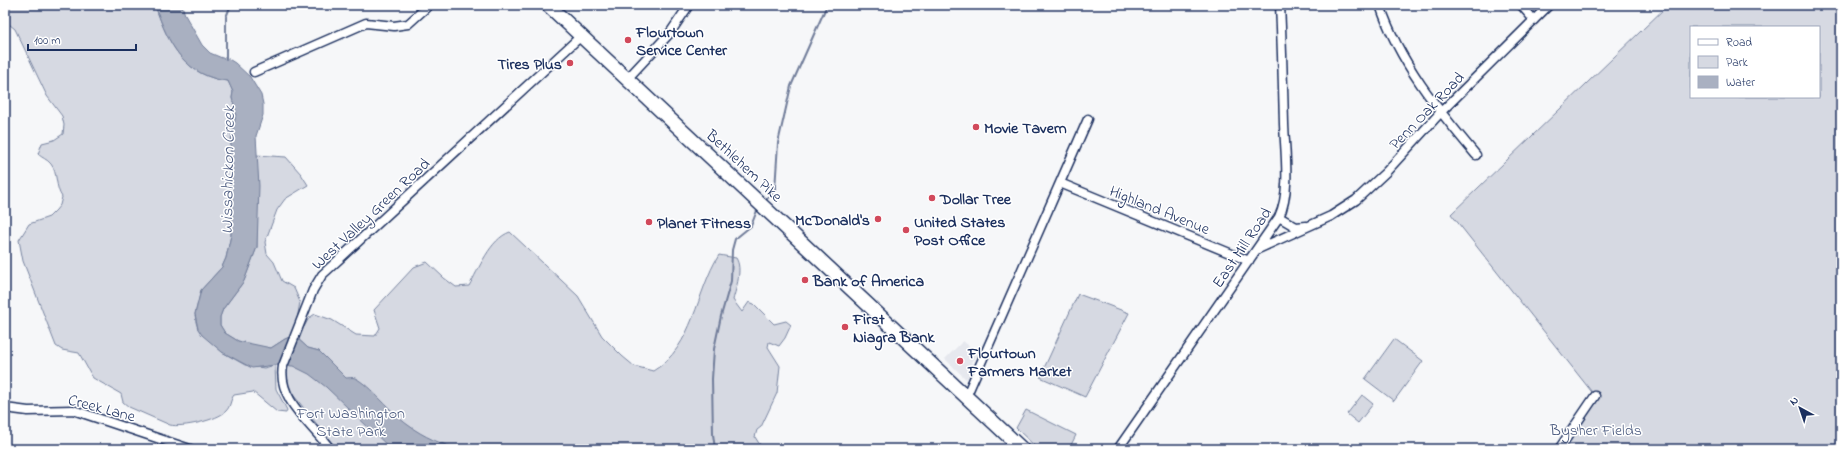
<svg xmlns="http://www.w3.org/2000/svg" width="1846" height="454" viewBox="0 0 1846 454" font-family="'Indie Flower',sans-serif">
	<rect width="100%" height="100%" fill="#f6f7f9"/>
	<filter id="ink" filterUnits="userSpaceOnUse"><feTurbulence type="fractalNoise" baseFrequency=".025" numOctaves="2"/><feDisplacementMap in="SourceGraphic" scale="8" xChannelSelector="R" yChannelSelector="G"/><feConvolveMatrix kernelMatrix="1 2 1 2 8 2 1 2 1" color-interpolation-filters="sRGB"/></filter>
	<g filter="url(#ink)">
		<!-- built -->
		<path fill="#e6e8ee" d="M963 341 979 354 971 362 975 367 973 368 974 371 966 379 945 359Z"/>
		<!-- green -->
		<path fill="#d6d9e2" stroke="#7884a0" fill-rule="evenodd" d="M5 5H155C165 35 179 68 213 78 218 80 223 80 228 81L233 92 232 98 236 113 231 141V235L226 258 222 267 201 290 195 314 196 322 198 329 222 352 245 365 264 368 275 365 276 389 287 410 286 413 277 412 253 392 234 395C230 400 231 406 226 411 218 420 182 428 170 425L129 407 123 402 121 394 93 378 79 353 62 350 56 346 23 261 19 240 29 224 49 217 56 210 60 205 62 197C55 187 58 173 51 164 47 159 42 158 38 154L42 143 54 140 63 134 64 125 62 116 47 96 15 29 5 21Z
			M1668 5H1841V449H1559L1595 396 1451 214ZM1691 27H1819V97H1691Z
			M256 155 286 157 301 174 308 185 285 199 277 210 265 242 267 254 274 262 282 281 294 288 300 302 296 325 304 327 309 318 315 314 332 320 356 335 375 336 380 328 374 310 414 267 427 262 444 278 456 287 469 286C479 269 490 239 510 232L578 296 602 336 622 356 634 366 653 371C694 347 696 291 719 255L736 258C743 269 736 288 733 300L742 312 749 302 754 304 774 324 786 321 791 325 785 338 779 346 769 342 768 347 780 366 777 393 761 427 757 430 755 437 760 445 769 449H337L282 381 292 356 346 378 319 351 308 348 297 338 292 336 285 339 271 348 261 347 238 341 225 333 220 325V317L223 309 244 281 257 247Z
			M1078 294 1129 313 1085 397 1040 377Z
			M1394 339 1423 361 1394 401 1365 379Z
			M1362 395 1373 404 1358 423 1347 414Z
			M1026 410 1076 435 1069 449H1038L1016 428Z"/>
		<!-- water -->
		<path fill="#a9b0c1" stroke="#707c99" d="M155 5H182L185 15 202 45 210 53 222 58H227L235 63 250 77 261 95 263 104V115L256 136 259 186 257 247 244 281 223 309 220 317V325L225 333 238 341 271 348 285 339 292 336 297 338 308 348 319 351 346 378C348 378 353 377 355 378 370 385 392 414 408 425 424 437 441 444 459 449H391L326 387 309 374 293 366 275 365 252 368 222 352 202 335 198 329 195 314 201 290 222 267 226 258 231 235V141L236 113 232 98 233 92 228 81C223 80 218 80 213 78 179 68 165 35 155 5Z"/>
		<g fill="none" stroke-linecap="round" stroke-linejoin="round">
			<!-- stream -->
			<path stroke="#707c99" stroke-width="2" d="M226 59V17L231 5
				M764 202 775 190 778 143 791 86 827 5
				M715 449 713 434 712 379 714 349 721 316 731 281 732 250 735 239 751 226 758 208"/>
			<defs>
				<path id="street" d="M1380 5C1399 62 1438 110 1476 155
					M1521 5 1534 20
					M254 72 366 23 394 26 408 24 429 5
					M628 78 670 33 689 5
					M1060 183 1249 261
					M1279 217 1296 227 1306 226
					M1258 249 1331 216 1356 200 1386 172 1441 112 1549 5
					M966 397 1088 119
					M5 408 28 411 73 410 190 449
					M330 449C312 424 277 400 283 366L313 290 322 275 581 36
					M1118 449 1279 217C1291 192 1285 152 1284 124 1283 84 1282 45 1280 5
					M1559 449 1595 396"/>
				<path id="primary" d="M548 5 1022 449"/>
			</defs>
			<!-- street casing -->
			<use href="#street" stroke="#1b2f5e" stroke-width="11"/>
			<!-- primary casing -->
			<use href="#primary" stroke="#1b2f5e" stroke-width="16"/>
			<!-- street -->
			<use href="#street" stroke="#fff" stroke-width="8"/>
			<!-- primary -->
			<use href="#primary" stroke="#fff" stroke-width="13"/>
		</g>
	</g>
	<!-- markers -->
	<g fill="#d1495b" stroke="#fff" stroke-width="1.5">
		<circle cx="628" cy="40" r="4"/>
		<circle cx="570" cy="63" r="4"/>
		<circle cx="976" cy="127" r="4"/>
		<circle cx="932" cy="198" r="4"/>
		<circle cx="878" cy="219" r="4"/>
		<circle cx="649" cy="222" r="4"/>
		<circle cx="906" cy="230" r="4"/>
		<circle cx="805" cy="280" r="4"/>
		<circle cx="845" cy="327" r="4"/>
		<circle cx="960" cy="361" r="4"/>
	</g>
	<g text-anchor="middle" stroke-width="3" stroke-linejoin="round" paint-order="stroke">
		<!-- poi labels -->
		<g font-size="16" font-weight="bold" fill="#1b2f5e" stroke="#fff" text-anchor="start">
			<text x="636" y="37">Flourtown<tspan x="636" dy="18">Service Center</tspan></text>
			<text x="562" y="69" text-anchor="end">Tires Plus</text>
			<text x="984" y="133">Movie Tavern</text>
			<text x="940" y="204">Dollar Tree</text>
			<text x="870" y="225" text-anchor="end">McDonald's</text>
			<text x="914" y="227">United States<tspan x="914" dy="18">Post Office</tspan></text>
			<text x="657" y="228">Planet Fitness</text>
			<text x="813" y="286">Bank of America</text>
			<text x="853" y="324">First<tspan x="853" dy="18">Niagra Bank</tspan></text>
			<text x="968" y="358">Flourtown<tspan x="968" dy="18">Farmers Market</tspan></text>
		</g>
		<!-- street labels -->
		<g font-size="16" fill="#1b2f5e" stroke="#fff">
			<text transform="translate(1426 110) rotate(-46)" y="6">Penn Oak Road</text>
			<text transform="translate(745 165) rotate(43)" y="6">Bethlehem Pike</text>
			<text transform="translate(1160 209) rotate(22)" y="6">Highland Avenue</text>
			<text transform="translate(370 213) rotate(-43)" y="6">West Valley Green Road</text>
			<text transform="translate(1241 247) rotate(-56)" y="6">East Mill Road</text>
			<text transform="translate(102 407) rotate(15)" y="6">Creek Lane</text>
		</g>
		<!-- park labels -->
		<g font-size="16" fill="#4a5a7f" stroke="#fff">
			<text x="351" y="418">Fort Washington<tspan x="351" dy="18">State Park</tspan></text>
			<text x="1596" y="435">Bysher Fields</text>
		</g>
		<!-- water labels -->
		<g font-size="17" font-style="italic" fill="#4d5c81" stroke="#fff">
			<text transform="translate(227 170) rotate(-89)" y="6">Wissahickon Creek</text>
		</g>
	</g>
	<!-- margin -->
	<rect width="1846" height="454" fill="none" stroke="#fff" stroke-width="20"/>
	<rect x="10" y="10" width="1826" height="434" fill="none" stroke="#1b2f5e" stroke-width="1.5" filter="url(#ink)"/>
	<!-- legend -->
	<rect x="1690" y="26" width="130" height="72" fill="#ffffff" stroke="#a4acbf"/>
	<rect x="1698" y="39" width="20" height="6" fill="#ffffff" stroke="#a4acbf"/>
	<text x="1726" y="46" font-size="12" fill="#1b2f5e">Road</text>
	<rect x="1698" y="56" width="20" height="12" fill="#d6d9e2" stroke="#a4acbf"/>
	<text x="1726" y="66" font-size="12" fill="#1b2f5e">Park</text>
	<rect x="1698" y="76" width="20" height="12" fill="#a9b0c1" stroke="#a4acbf"/>
	<text x="1726" y="86" font-size="12" fill="#1b2f5e">Water</text>
	<!-- north arrow -->
	<g transform="translate(1800 408) rotate(320)" stroke="#ffffff" stroke-width="3" paint-order="stroke">
	<path d="M0-3L7 15L0 10L-7 15Z" fill="#1b2f5e"/>
	<text y="-6" font-size="11" font-weight="bold" text-anchor="middle" fill="#1b2f5e">N</text>
	</g>
	<!-- scale -->
	<path d="M28 44v6h108v-6" fill="none" stroke="#1b2f5e" stroke-width="2"/>
	<text x="34" y="44" font-size="12" fill="#1b2f5e" stroke="#ffffff" stroke-width="3" paint-order="stroke">100 m</text>
</svg>
